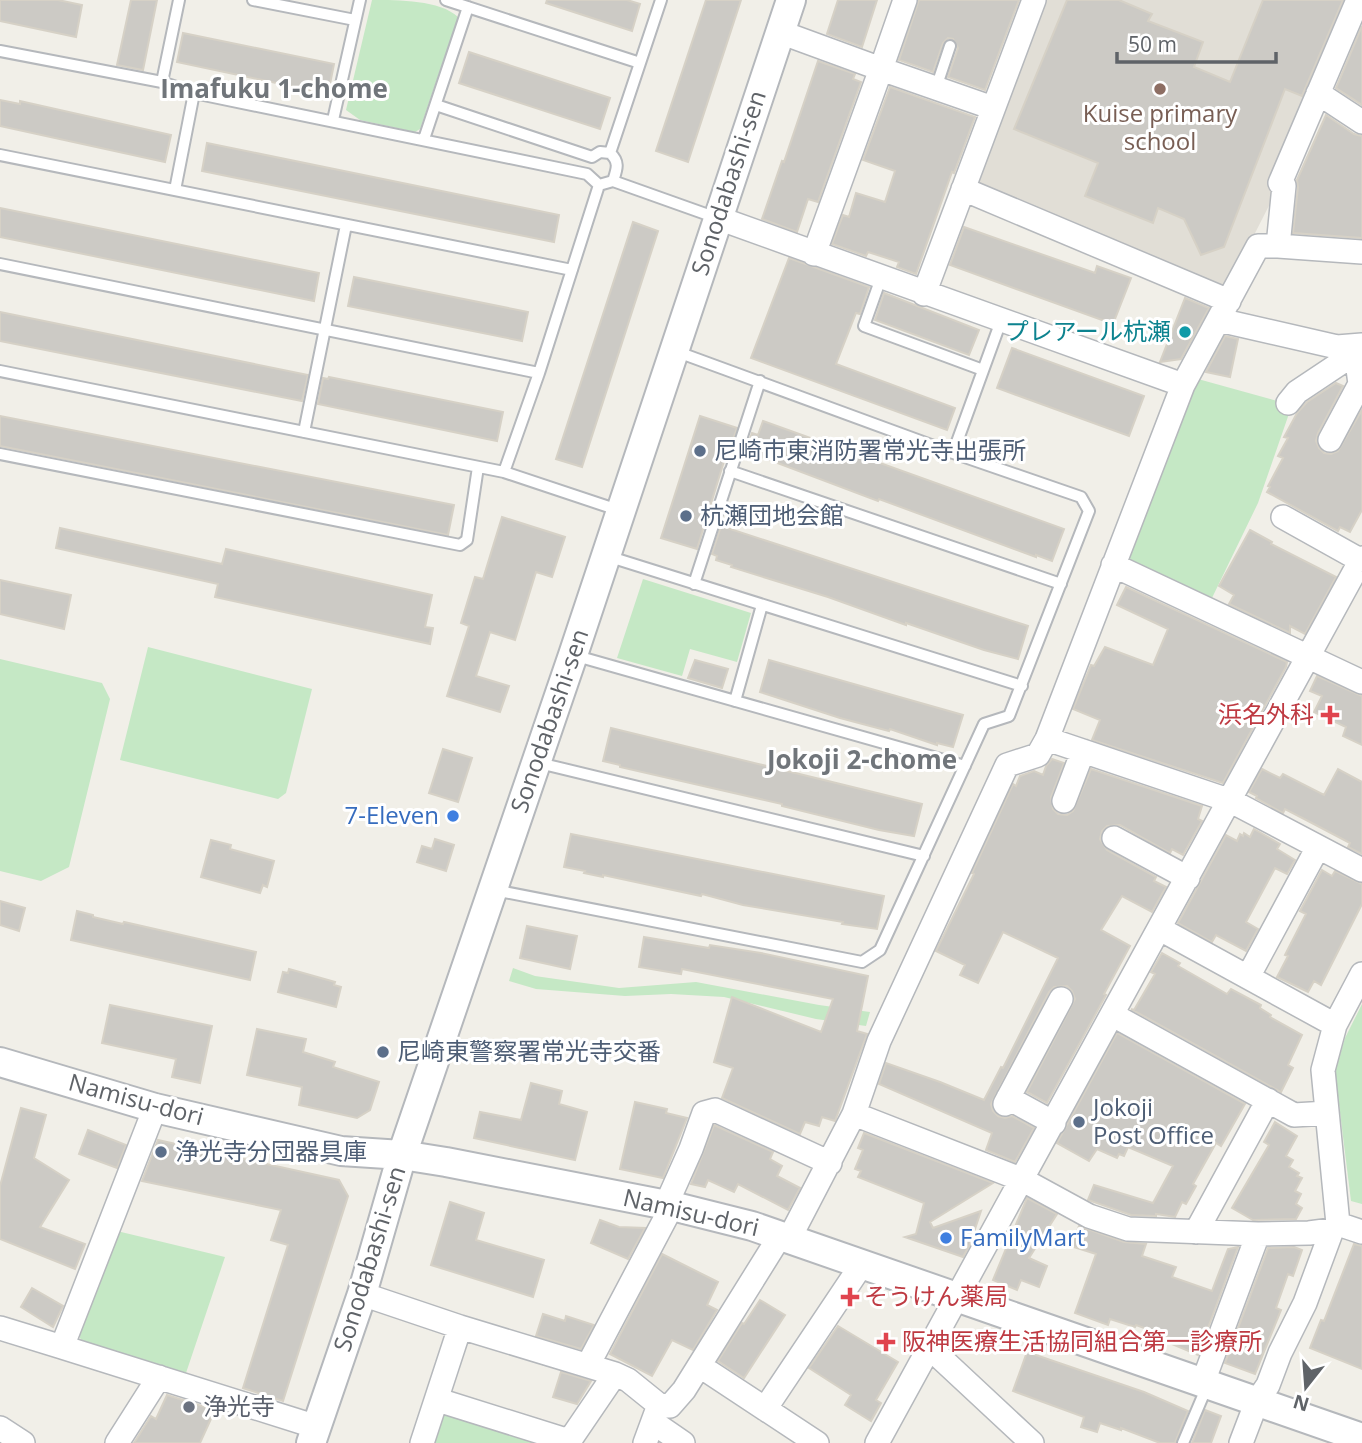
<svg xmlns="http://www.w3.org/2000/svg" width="1362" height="1443" viewBox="0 0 1362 1443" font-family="'Open Sans','Noto Sans JP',sans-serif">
	<rect width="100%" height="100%" fill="#f1efe8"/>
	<!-- education -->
	<path fill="#e1ded6" d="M1044 0H1346L1269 188 1276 192 1227 288 979 188 975 179Z"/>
	<!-- green -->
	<path fill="#c5e8c5" d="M372 0C399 0 440 0 458 17L420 129 415 132 360 120 346 110Z
		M1198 379 1292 405 1258 503 1211 600 1132 563 1127 551Z
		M643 579 751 613 737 662 690 649 682 676 617 658Z
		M148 647 312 689 286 793 278 799 120 760Z
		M0 659 102 683 110 699 69 867 41 881 0 871Z
		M513 968 535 976 619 988 696 982 819 1005 870 1012 866 1026 816 1019 724 997 671 994 625 996 536 989 509 981Z
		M1362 1004V1204L1351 1201 1335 1072 1345 1038Z
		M117 1231 225 1257 186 1373 81 1340 78 1333Z
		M450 1411 553 1443H429L438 1416Z"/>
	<!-- building -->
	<path fill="#cccac5" stroke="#d6d1c6" stroke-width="2" d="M0 0H58L82 5 76 37 0 21Z
		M131 0H157L143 70 117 65Z
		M547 0H627L640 4 632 31 546 3Z
		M706 0H741L688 162 656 151Z
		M838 0H877L862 47 827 34Z
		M919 0H1019L985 90 948 77 958 48 953 39 948 38 943 43 933 72 899 60Z
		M1067 0H1119L1152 14 1148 21 1203 42 1194 67 1230 82 1263 0H1343L1302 96 1285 89 1224 247 1201 255 1184 219 1158 208 1153 223 1085 196 1098 163 1014 129Z
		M1362 26V105L1336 88Z
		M183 33 334 64 328 94 177 62Z
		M469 52 610 98 600 129 459 83Z
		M818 61 855 74 853 79 861 82 818 202 808 199 797 232 762 219 782 161 784 162Z
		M890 87 975 117 954 173 952 172 916 274 897 267 899 262 868 252 866 256 832 244 843 215 849 217 856 193 885 202 895 171 863 160Z
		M0 100 20 104V101L171 135 165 162 0 126Z
		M1326 115 1354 134 1362 136V238L1293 233 1298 187 1297 180Z
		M207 143 559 215 554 242 202 171Z
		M0 208 319 273 314 301 0 237Z
		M633 222 658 231 582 467 556 459Z
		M964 227 1095 273 1097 266 1131 278 1113 324 950 265Z
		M789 258 869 287 860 314 856 313 836 364 955 408 947 430 751 358Z
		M354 277 528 312 522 341 348 306Z
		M884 293 979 330 969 355 875 320Z
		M1185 298 1209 308 1181 359 1160 362Z
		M0 312 308 375 302 401 0 341Z
		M1225 336 1238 339 1230 377 1206 372Z
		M1012 348 1144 396 1129 436 997 388Z
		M329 377 503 412 497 441 318 404 323 378 328 379Z
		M1336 383 1343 386 1318 433 1316 441 1319 448 1324 453 1331 454 1338 451 1362 410V510L1350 532 1340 527 1338 531 1267 492 1270 487 1268 486 1283 458 1278 456 1288 438 1284 437 1297 413 1307 402Z
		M0 416 454 505 448 535 0 446Z
		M700 416 737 428 731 445H729L697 549 661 538Z
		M763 421 1064 529 1052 561 1036 555V557L879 499 878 501 746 451 752 433 758 435Z
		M502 517 565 537 552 577 536 572 515 640 490 632 476 676 509 686 500 712 447 696 469 626 461 623 475 577 483 579Z
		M721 526 1028 626 1018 659 984 650 906 623V625L828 597 731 567 732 565 716 560 717 556 712 554Z
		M60 528 222 564 226 549 432 595 425 627 433 628 430 644 215 597 218 584 56 548Z
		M1250 530 1272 542 1271 544 1336 577 1305 634 1290 626V633L1229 604 1234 595 1219 586Z
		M0 580 71 595 64 629 0 614Z
		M1126 587 1287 662 1286 667 1223 783 1092 740 1100 720 1073 709 1091 665 1094 666 1105 647 1153 665 1168 629 1117 605Z
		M695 660 728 669 722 688 688 678Z
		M769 660 963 715 953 747 937 743V745L890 729 889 731 840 718 760 692Z
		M1317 676 1362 696V745L1343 736 1346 727 1314 712 1322 696 1310 691Z
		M611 728 922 804 914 836 879 830 782 806V804L620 767V765L603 761Z
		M443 749 472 758 458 802 429 793Z
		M1052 759 1064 763 1051 797 1053 809 1058 814 1067 815 1073 811 1091 769 1202 806 1198 819 1202 821 1183 855 1172 849 1170 853 1120 825 1107 826 1102 831 1100 839 1107 850 1156 877 1154 881 1166 887 1152 912 1122 896 1101 930 1130 946 1104 994 1106 995 1047 1103 1027 1092 1075 999 1072 991 1067 986 1054 987 1049 992 991 1104 993 1111 998 1116 1005 1118 1012 1116 1034 1128 1015 1162 986 1150 992 1133 879 1084 886 1063 940 1082 984 1100 1001 1067 1003 1068 1058 958 1003 932 978 983 960 975 965 965 936 951 974 874 972 873 1013 784 1016 786 1020 776 1034 771 1043 775 1046 766Z
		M1262 769 1280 778 1283 774 1324 795 1338 769 1362 782V854L1348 847 1350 843 1310 822 1285 809 1283 813 1256 798 1257 796 1249 792Z
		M1254 829 1280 844 1277 849 1295 860 1287 874 1275 868 1246 922 1258 929 1246 951 1216 935 1212 942 1178 923 1226 835 1237 841 1240 834 1243 836 1244 833 1250 837Z
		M571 834 884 896 877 929 842 924 843 922 743 905 702 894 701 896 603 875V877L584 873 585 871 564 867Z
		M435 839 454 845 446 871 417 862 422 846 432 849Z
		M211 840 231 845 230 849 274 861 267 887 263 885 260 893 201 877Z
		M1322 870 1332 876 1335 871 1362 884V904L1321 985 1314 981 1308 992 1277 977 1288 956 1285 955 1306 914 1300 911Z
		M0 901 25 908 19 931 0 925Z
		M77 911 93 915V917L123 924 124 922 256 952 250 980 71 940Z
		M527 926 577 936 570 969 520 958Z
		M644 937 709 948 710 945 761 953 868 976 857 1031 867 1034 835 1121 822 1117 819 1126 805 1122 800 1134 722 1098 733 1068 714 1062 732 997 821 1032 833 999 682 969 681 974 639 967Z
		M1162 953 1180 963 1178 966 1227 994 1231 989 1261 1005 1260 1008 1271 1015 1270 1017 1302 1035 1288 1065 1293 1068 1281 1092 1131 1009 1134 1010 1155 974 1151 972Z
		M289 969 335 982 334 985 341 987 336 1007 278 992 283 972 288 973Z
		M110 1005 212 1026 200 1083 172 1077 176 1059 102 1043Z
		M257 1029 306 1039 303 1052 335 1062 333 1067 379 1082 370 1110 357 1118 299 1105 302 1087 247 1075Z
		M1117 1033 1245 1104 1221 1146 1216 1143 1193 1184 1196 1186 1186 1204 1182 1202 1175 1217 1156 1214V1216L1131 1215 1088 1200 1094 1185 1153 1203 1173 1166 1128 1147 1124 1156 1119 1154 1117 1158 1097 1149 1089 1161 1057 1143Z
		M531 1083 562 1091 559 1104 587 1112 575 1160 474 1138 480 1112 521 1120Z
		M635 1102 667 1109 666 1113 687 1118 663 1178 620 1169Z
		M21 1108 46 1115 34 1158 69 1180 40 1227 85 1244 75 1269 0 1239V1186Z
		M1275 1122 1297 1136 1286 1156 1293 1160 1289 1167 1299 1173 1297 1176 1302 1178 1295 1191 1301 1194 1296 1204 1302 1208 1296 1219 1253 1220 1232 1208 1269 1145 1264 1142Z
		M714 1125 773 1152 770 1159 782 1166 777 1176 800 1188 788 1210 738 1184 734 1192 708 1180 705 1187 691 1184Z
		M88 1130 126 1145 117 1168 79 1154Z
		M864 1133 993 1183 930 1222 933 1228 981 1211 970 1244 963 1257 905 1237 916 1234 924 1203 858 1177 861 1171 855 1169 863 1150 858 1148Z
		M158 1140 339 1180 348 1196 283 1401 243 1388 288 1245 271 1240 281 1210 142 1181Z
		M1027 1198 1057 1214 1029 1258 1047 1266 1039 1287 1021 1280 1017 1290 993 1280Z
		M450 1202 484 1213 476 1240 544 1260 533 1297 431 1265Z
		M600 1220 619 1227 645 1228 628 1259 591 1243Z
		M1079 1226 1124 1242 1146 1244 1142 1256 1176 1267 1172 1277 1212 1291 1228 1249 1238 1247 1198 1355 1167 1342 1169 1337 1136 1325 1135 1327 1110 1319 1108 1325 1075 1313 1096 1254 1071 1246Z
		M1354 1244 1362 1246V1369L1310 1348 1321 1320 1324 1321Z
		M1294 1247 1302 1250 1293 1276 1288 1274 1276 1308 1281 1310 1255 1374 1225 1363 1268 1248Z
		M662 1254 718 1282 707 1305 717 1310 693 1350 672 1340 652 1376 610 1354Z
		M32 1288 63 1306 53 1327 21 1307Z
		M760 1300 785 1315 744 1378 718 1361 742 1323 744 1324Z
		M543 1314 565 1321 566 1316 594 1325 581 1349 536 1336Z
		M838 1326 898 1362 876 1400 881 1403 871 1421 845 1405 851 1395 809 1368Z
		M1027 1352 1144 1392 1188 1411 1175 1443H1160L1121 1428V1430L1100 1423 1097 1432 1081 1427 1084 1417 1013 1391Z
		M561 1372 591 1381 577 1404 553 1397Z
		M167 1395 215 1410 200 1443H134L151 1416 156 1419Z
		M1205 1410 1221 1416 1211 1443H1192Z"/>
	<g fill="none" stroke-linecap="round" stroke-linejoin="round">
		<defs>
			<path id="service" d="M253 0 355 20
				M446 0 640 63
				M0 51 162 82 194 93 587 174 599 185 613 181 717 218
				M162 82 179 0
				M936 88 950 46
				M436 105 592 157 600 152 610 153
				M333 120 360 0
				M424 139 468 7
				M0 155 572 270
				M613 181C617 169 620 162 610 153L661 0
				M175 190 194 93
				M0 264 539 373
				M881 278 864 326 983 370
				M675 351 953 453 1001 321
				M0 371 504 472 621 511
				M304 432 346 225
				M0 454 460 545 467 540 478 467
				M730 471 1061 584
				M504 472 539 373 599 185
				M607 556 1022 686
				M694 584 760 381
				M573 655 965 766
				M735 701 762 605
				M539 763 924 856
				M494 890 862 962 880 950 984 724 1009 716 1089 511 1081 497 953 453
				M1183 1443 1208 1384"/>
			<path id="minor" d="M905 0 881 69 993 108
				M780 32 881 69 814 254
				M1318 93 1362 122
				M963 189 1229 301
				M718 218 1183 385
				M1278 246 1362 252
				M924 294 1034 0
				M1219 320 1337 347 1362 345
				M1288 403 1297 392 1342 362 1355 346
				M1330 440 1360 384 1355 346
				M1283 517 1360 560
				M1113 565 1362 682
				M1047 739 1231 801 1362 870
				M1064 801 1083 751
				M1114 838 1188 878
				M1160 929 1335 1025
				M1248 977 1318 847
				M1113 1015 1294 1115 1327 1113
				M1008 1098 1054 1123
				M1005 1104 1061 999
				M155 1108 62 1347 317 1427
				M854 1114 1023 1180 1089 1216 1128 1229 1258 1234 1309 1233 1332 1230
				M666 1205 691 1149 704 1113 715 1110 830 1163
				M1338 1224 1362 1232
				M1196 1232 1268 1100
				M789 1239 854 1114 879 1041 1007 765 1038 755 1047 739 1183 385 1258 246H1278L1284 186 1280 183 1358 0
				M362 1294 460 1327 615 1374 628 1380 659 1405
				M0 1328 62 1347
				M930 1348 1032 1443
				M588 1365 672 1206
				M700 1366 817 1443
				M1203 1382 1258 1234
				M438 1400 569 1441
				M765 1409 862 1264
				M654 1423 683 1443
				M0 1428 23 1443
				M117 1443 159 1377
				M422 1443 460 1327
				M568 1443 615 1374
				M645 1443 659 1405 670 1406 684 1390 780 1236
				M877 1443 1362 558
				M1241 1443 1257 1401 1268 1385 1280 1353 1305 1303 1332 1230 1338 1224 1323 1070 1335 1025 1362 974"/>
			<path id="tertiary" d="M0 1062 155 1108 341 1151 402 1155 446 1162 672 1206 752 1226 1362 1438
				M311 1443 362 1294 402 1155 573 655 791 0"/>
		</defs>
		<!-- service casing -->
		<use href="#service" stroke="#b5b8bc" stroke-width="14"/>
		<!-- minor casing -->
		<use href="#minor" stroke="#b5b8bc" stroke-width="26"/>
		<!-- tertiary casing -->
		<use href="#tertiary" stroke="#b5b8bc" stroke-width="32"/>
		<!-- service -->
		<use href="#service" stroke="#fff" stroke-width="10"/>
		<!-- minor -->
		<use href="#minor" stroke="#fff" stroke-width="23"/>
		<!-- tertiary -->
		<use href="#tertiary" stroke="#fff" stroke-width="28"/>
	</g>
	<!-- markers -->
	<circle fill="#8d6e63" stroke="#fff" stroke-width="2.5" cx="1160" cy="89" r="7"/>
	<circle fill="#0f9aa8" stroke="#fff" stroke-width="2.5" cx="1185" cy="332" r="7"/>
	<g fill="#5c6f8a" stroke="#fff" stroke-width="2.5">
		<circle cx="700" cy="451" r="7"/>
		<circle cx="686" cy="516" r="7"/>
		<circle cx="383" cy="1052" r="7"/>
		<circle cx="1079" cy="1122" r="7"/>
		<circle cx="161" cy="1152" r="7"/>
	</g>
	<g fill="#e0444e" stroke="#fff" stroke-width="2.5">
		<path d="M1326.5 704.5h7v7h7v7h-7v7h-7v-7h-7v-7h7z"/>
		<path d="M846.5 1286.5h7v7h7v7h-7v7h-7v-7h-7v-7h7z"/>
		<path d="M882.5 1331.5h7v7h7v7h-7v7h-7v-7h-7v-7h7z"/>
	</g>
	<g fill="#3f7fe0" stroke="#fff" stroke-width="2.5">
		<circle cx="453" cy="816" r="7"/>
		<circle cx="946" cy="1238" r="7"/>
	</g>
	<circle fill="#6b7280" stroke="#fff" stroke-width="2.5" cx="189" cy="1407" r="7"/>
	<g text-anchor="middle" stroke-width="6" stroke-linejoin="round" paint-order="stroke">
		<!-- education labels -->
		<g font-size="24" fill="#785e54" stroke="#fff">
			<text x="1160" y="122">Kuise primary<tspan x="1160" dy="28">school</tspan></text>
		</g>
		<!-- street labels -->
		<g font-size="24" fill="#5f6368" stroke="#fff">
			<text transform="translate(729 183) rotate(-72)" y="8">Sonodabashi-sen</text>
			<text transform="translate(550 721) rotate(-71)" y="8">Sonodabashi-sen</text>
			<text transform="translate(136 1100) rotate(15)" y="8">Namisu-dori</text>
			<text transform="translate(691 1213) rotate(13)" y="8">Namisu-dori</text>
			<text transform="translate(370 1259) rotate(-73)" y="8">Sonodabashi-sen</text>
		</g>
		<!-- culture labels -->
		<g font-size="24" fill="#0d838f" stroke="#fff" text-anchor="end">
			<text x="1171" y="340">プレアール杭瀬</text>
		</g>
		<!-- service labels -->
		<g font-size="24" fill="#4e5e75" stroke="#fff" text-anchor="start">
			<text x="714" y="459">尼崎市東消防署常光寺出張所</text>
			<text x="700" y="524">杭瀬団地会館</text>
			<text x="397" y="1060">尼崎東警察署常光寺交番</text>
			<text x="1093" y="1116">Jokoji<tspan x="1093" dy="28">Post Office</tspan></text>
			<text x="175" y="1160">浄光寺分団器具庫</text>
		</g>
		<!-- health labels -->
		<g font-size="24" fill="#be3a42" stroke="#fff" text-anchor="start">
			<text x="1314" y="723" text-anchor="end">浜名外科</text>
			<text x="864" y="1305">そうけん薬局</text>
			<text x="902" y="1350">阪神医療生活協同組合第一診療所</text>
		</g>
		<!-- shop labels -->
		<g font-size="24" fill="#366cbe" stroke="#fff" text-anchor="end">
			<text x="439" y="824">7-Eleven</text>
			<text x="960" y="1246" text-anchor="start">FamilyMart</text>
		</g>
		<!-- worship labels -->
		<g font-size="24" fill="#5b616d" stroke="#fff" text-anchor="start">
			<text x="203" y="1415">浄光寺</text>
		</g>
		<!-- neighbourhood labels -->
		<g font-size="26" font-weight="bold" fill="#70757a" stroke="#fff">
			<text x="274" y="98">Imafuku 1-chome</text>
			<text x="862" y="769">Jokoji 2-chome</text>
		</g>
	</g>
	<!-- north arrow -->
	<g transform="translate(1306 1387) rotate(197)" stroke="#ffffff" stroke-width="5" paint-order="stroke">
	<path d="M0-5L12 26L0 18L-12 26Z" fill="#5f6368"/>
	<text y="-10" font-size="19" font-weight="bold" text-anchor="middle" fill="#5f6368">N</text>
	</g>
	<!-- scale -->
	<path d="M1117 52v10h159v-10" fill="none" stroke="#5f6368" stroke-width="3.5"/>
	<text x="1128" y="52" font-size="21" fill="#5f6368" stroke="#ffffff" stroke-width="5" paint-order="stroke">50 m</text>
</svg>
